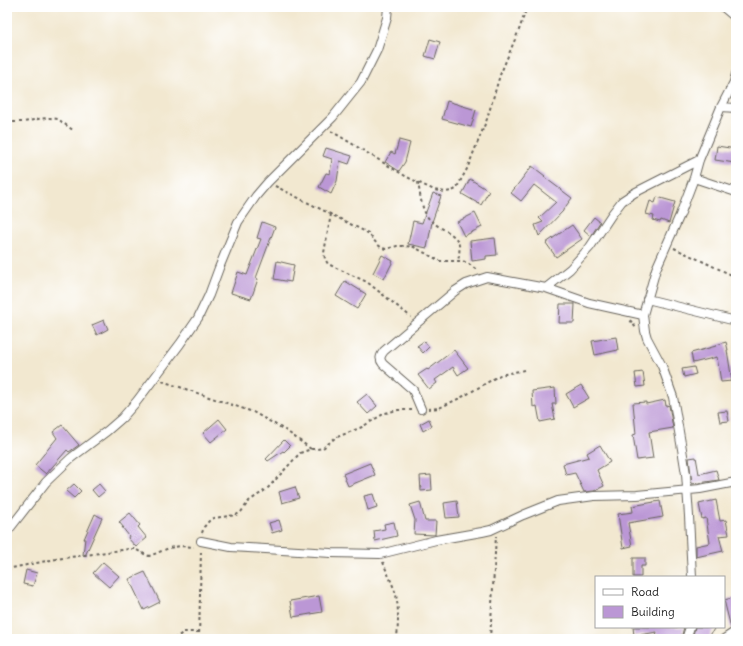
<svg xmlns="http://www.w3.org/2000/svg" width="743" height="646" viewBox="0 0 743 646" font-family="Delius,sans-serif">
	<rect width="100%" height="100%" fill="#fff"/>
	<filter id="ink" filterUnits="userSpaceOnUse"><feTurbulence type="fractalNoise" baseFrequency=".025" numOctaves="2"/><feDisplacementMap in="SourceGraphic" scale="8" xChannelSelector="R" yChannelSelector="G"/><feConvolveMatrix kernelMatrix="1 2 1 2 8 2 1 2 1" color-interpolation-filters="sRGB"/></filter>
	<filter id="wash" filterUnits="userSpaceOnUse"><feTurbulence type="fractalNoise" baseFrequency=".012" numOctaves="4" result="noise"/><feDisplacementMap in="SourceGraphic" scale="16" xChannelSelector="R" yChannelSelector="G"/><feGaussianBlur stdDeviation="0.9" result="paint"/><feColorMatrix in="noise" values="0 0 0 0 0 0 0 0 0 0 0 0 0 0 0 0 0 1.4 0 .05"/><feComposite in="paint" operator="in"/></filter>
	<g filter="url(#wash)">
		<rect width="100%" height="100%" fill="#f2e8d0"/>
		<g id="blocks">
			<!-- building -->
			<path fill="#bb97d5" d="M430 39 440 42 435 59 425 56Z
				M447 101 476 110 471 127 442 119Z
				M399 140 410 143 405 162 399 171 385 162 391 152 395 154Z
				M717 146 736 149 735 163 715 160Z
				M326 148 352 156 349 164 340 161 337 181 331 194 319 187 326 173 330 174 332 159 323 156Z
				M532 166 545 176 544 177 572 198 563 210V211L539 236 535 225 543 222 539 218 556 202 534 185 521 201 511 193Z
				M470 179 489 191 481 205 462 194Z
				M433 193 441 196 432 222 427 248 408 244 413 221 422 223Z
				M657 197 675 202 669 223 661 220 660 222 653 220 654 216 646 214 650 201 655 203Z
				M475 213 482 227 464 236 457 222Z
				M594 217 600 222 591 236 584 230Z
				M262 222 275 227 256 278 258 279 251 299 231 293 238 272 247 275 261 239 257 238Z
				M572 225 582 239 556 257 546 243Z
				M495 238 497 255 486 256V259L472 261 470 241Z
				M382 255 393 261 384 279 373 273Z
				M277 261 294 265 291 282 274 279Z
				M345 281 366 294 357 309 336 296Z
				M560 304H575L574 323H559Z
				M104 320 108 329 97 335 92 325Z
				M616 337 618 350 595 355 592 341Z
				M424 341 429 347 423 353 417 346Z
				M726 342 728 350H727L732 381 721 382 717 357 693 363 691 353 716 346V345Z
				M454 350 468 368 458 375 453 367 435 380 437 383 429 389 418 375 427 369 428 370Z
				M694 367 696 374 684 377 682 369Z
				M643 372 645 386 637 387 635 373Z
				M581 385 589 398 573 407 566 394Z
				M555 388 556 404H552L555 419 540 422 537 406 533 407 532 391Z
				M367 394 377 406 368 414 357 402Z
				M665 400 666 406 669 405 673 428 649 432 653 458 637 460 633 435 636 434 633 403 646 402V404Z
				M727 411 729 421 720 422 718 412Z
				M219 419 227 429 211 442 203 433Z
				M429 419 432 426 423 431 420 424Z
				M62 425 79 445 69 452 67 450 46 474 35 465 57 438 53 432Z
				M284 440 290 446 284 452 283 451 268 461 266 459Z
				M600 445 610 462 597 470 604 486 594 491 584 492 575 473 566 475 563 464 589 457 587 453Z
				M696 457 699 474 716 470 719 480 692 484 689 458Z
				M370 463 375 475 348 486 343 474Z
				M431 475 432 490 421 491 420 476Z
				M74 484 81 491 74 498 66 491Z
				M99 484 105 491 98 497 92 490Z
				M295 487 299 498 282 503 279 492Z
				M373 494 377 507 368 510 364 496Z
				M716 500 720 521 726 520 729 535 719 536 723 551 696 557V546L710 543 706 518 702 519 699 504Z
				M457 501 459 517 446 518 444 503Z
				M660 501 663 517 628 523 632 546 623 548 618 514 633 512 632 506Z
				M420 502 425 521H436L435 535 414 534 415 520 410 505Z
				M130 513 140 525 138 527 147 538 136 547 128 538 129 536 122 527 124 528 119 522Z
				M95 514 102 518 85 556 83 555 85 538 84 539Z
				M279 520 282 530 272 533 269 523Z
				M394 522 397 536 375 541 374 531 385 529 384 524Z
				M633 558H645V566H641V577H633Z
				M103 562 119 576 109 587 93 573Z
				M26 570 37 573 33 586 23 584Z
				M145 572 160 602 144 610 129 579Z
				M319 596 322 612 293 617 290 601Z
				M736 597V626L731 628 724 600Z
				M633 627H684L681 639H655L657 632 634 636Z
				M695 627H715L708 639H692Z"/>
		</g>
	</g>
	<g filter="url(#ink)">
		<use href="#blocks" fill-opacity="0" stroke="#67635b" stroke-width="1"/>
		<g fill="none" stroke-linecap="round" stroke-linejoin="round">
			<defs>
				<path id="minor" d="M723 7 736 18
					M721 107 736 108
					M694 178 736 192
					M546 288 570 269 590 247 612 214 622 201 634 193 699 160
					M647 299 736 321
					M421 409 413 390 383 364C379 359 380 356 384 351L455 291 466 284 487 277 546 288 589 303 643 315
					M7 532 46 482 71 458 107 431 122 418 137 401 180 344 198 318 209 295 219 268 238 222 256 196 268 182 333 117 361 82 377 50 387 18 388 7
					M201 541 231 547 331 553 380 554 436 540 482 532 491 530 523 515 558 501 594 496 637 495 700 489 736 482
					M692 577 689 516 686 474 682 449 673 397 662 366 647 338 645 331 643 315 656 269 680 215 694 178 699 160 721 107 734 82 736 74
					M686 639 690 627
					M724 639 736 631"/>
			</defs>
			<!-- minor casing -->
			<use href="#minor" stroke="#67635b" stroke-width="10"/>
			<!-- path -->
			<path stroke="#67635b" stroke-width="2" stroke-dasharray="3 3" stroke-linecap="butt" d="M7 122H24L38 119 50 118 58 119 74 131
				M331 131 407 177 434 190 446 192 452 191 456 189 467 169 487 119 500 75 519 30 527 7
				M418 182C420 193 421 207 427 216 434 228 457 232 459 245 460 250 459 256 458 261
				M275 186 368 233 377 244 382 248 386 249 397 246H404L414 247 440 261H463L469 264 478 271
				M331 214 324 253 325 259 328 264 367 282 411 317
				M674 248 736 277
				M630 320 636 328
				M162 381 253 412 285 430 311 449
				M428 409 439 408 464 396 500 375 524 370
				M202 533 204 527 209 521 214 518 236 515 241 512 249 501 267 489 300 453 311 449H317L323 448 335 438 362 427 385 413 398 410H412
				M383 562C387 573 393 584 396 595 399 610 398 624 397 639
				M7 569 56 559 129 549H135L146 555 149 556 152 555 169 548 180 546 194 547
				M174 639 184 632H200
				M199 639 201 550
				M490 639 496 536"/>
			<!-- minor -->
			<use href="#minor" stroke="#fff" stroke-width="8"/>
		</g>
	</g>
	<!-- margin -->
	<rect width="743" height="646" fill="none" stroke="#fff" stroke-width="24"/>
	<!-- legend -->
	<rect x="595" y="576" width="130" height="52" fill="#ffffff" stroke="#a4a4a4"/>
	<rect x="603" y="589" width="20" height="6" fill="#ffffff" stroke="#a4a4a4"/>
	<text x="631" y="596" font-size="12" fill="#1c1c1c">Road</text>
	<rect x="603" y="606" width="20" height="12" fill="#bb97d5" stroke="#a4a4a4"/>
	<text x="631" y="616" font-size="12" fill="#1c1c1c">Building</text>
</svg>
